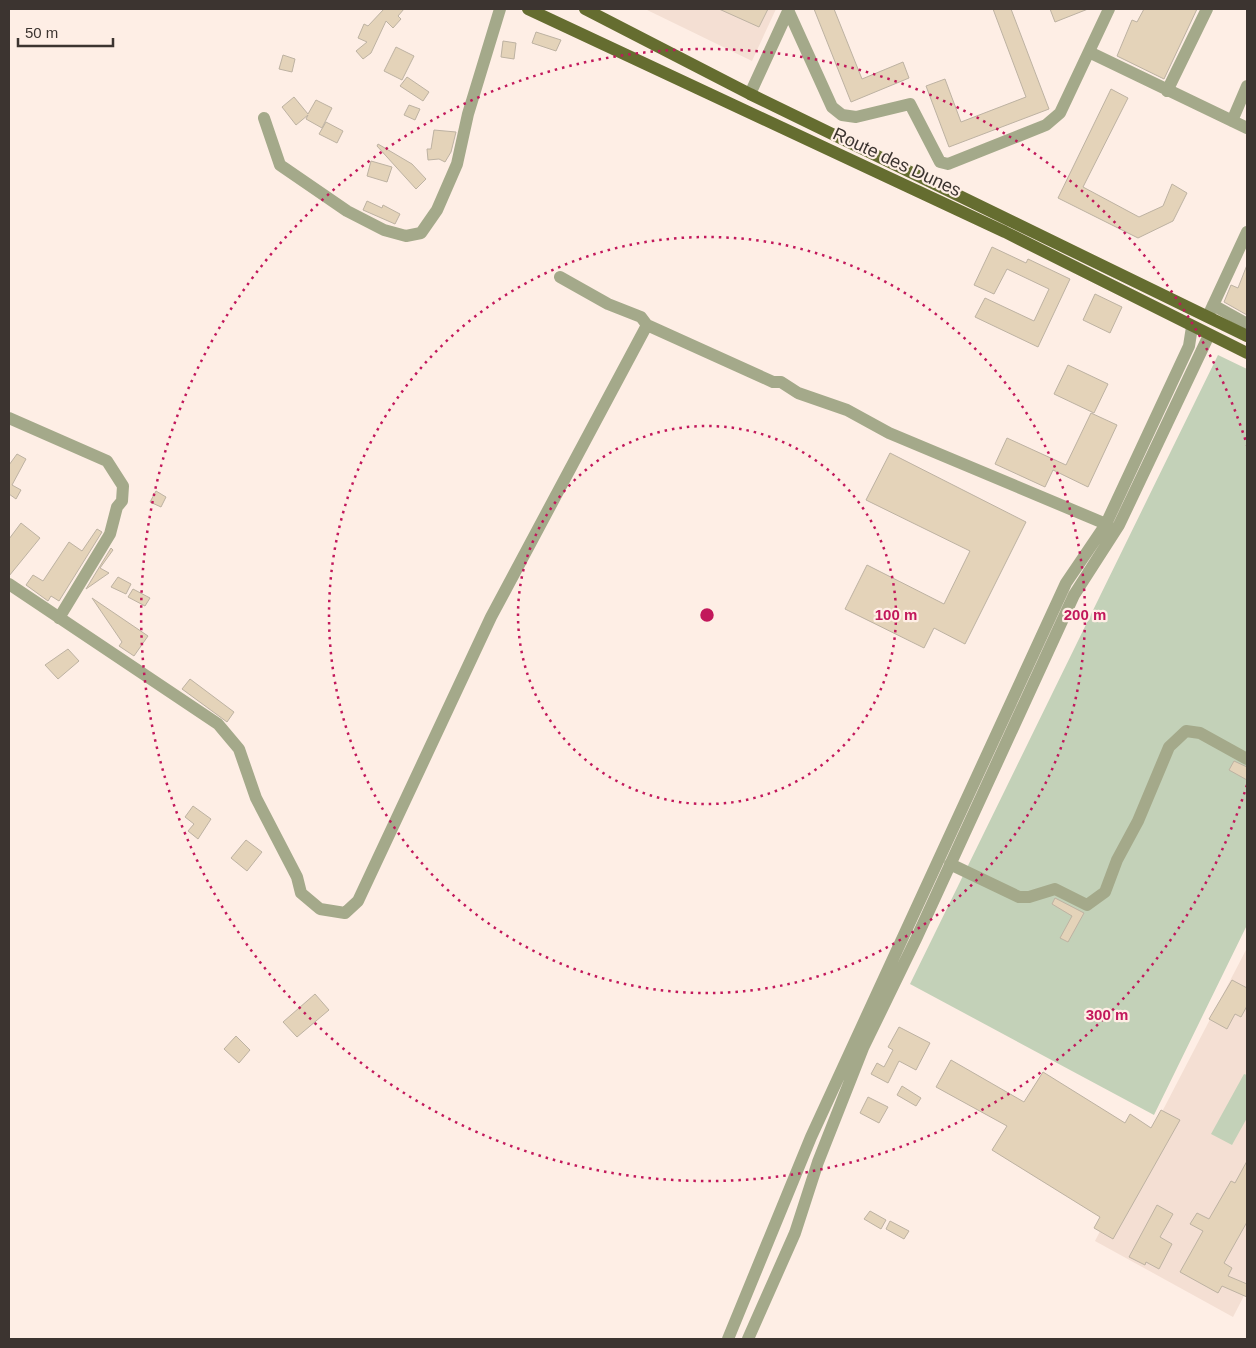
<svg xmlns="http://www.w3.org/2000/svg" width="1256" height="1348" viewBox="0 0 1256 1348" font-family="Helvetica,sans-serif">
	<rect width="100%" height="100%" fill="#feeee5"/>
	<!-- built -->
	<path fill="#f4dfd3" d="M645 9H776L752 61Z
		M1247 948V1290L1233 1317 1095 1241Z"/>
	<!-- green -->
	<path fill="#c3d1b8" d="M1218 355 1247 369V925L1154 1115 910 984Z
		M1244 1074 1247 1075V1118L1232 1145 1211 1134Z"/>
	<!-- building -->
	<path fill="#e4d3b9" stroke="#bdb2a2" d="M384 9H404L398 16 401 19 393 28 386 21 371 53 363 59 356 51 367 42 358 38 364 24 368 26Z
		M719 9H768L759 27Z
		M814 9H834L862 79 903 62 909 78 851 102Z
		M993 9H1011L1049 109 949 147 926 86 945 79 961 122 1026 97Z
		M1050 9H1088L1055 22Z
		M1144 9H1197L1164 79 1117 56 1132 20 1137 22Z
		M536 32 561 40 556 51 532 43Z
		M503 41 516 43 514 59 501 57Z
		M396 47 414 56 402 80 384 71Z
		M283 55 295 59 292 72 279 69Z
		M407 77 429 92 423 101 400 86Z
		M1111 89 1128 98 1083 187 1139 217 1163 206 1172 184 1187 193 1173 221 1138 238 1058 198Z
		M294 97 308 114 316 100 332 108 322 128 306 119 308 115 296 125 282 107Z
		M409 105 420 109 415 120 404 115Z
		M326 122 343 131 337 143 319 134Z
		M434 130 456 132 451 152 445 162 439 159 428 160 427 149H431Z
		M378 144 412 164 426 179 416 189 377 146Z
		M371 161 392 167 387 182 367 176Z
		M367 201 382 208 383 205 400 214 395 224 363 210Z
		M992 247 1026 263 1028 259 1070 279 1038 347 975 317 985 298 1034 321 1049 289 1007 269 994 294 974 285Z
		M1247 265V315L1224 302 1231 285 1238 288Z
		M1095 294 1122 307 1110 333 1083 320Z
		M1068 365 1108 384 1094 413 1054 394Z
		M1091 413 1117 425 1088 487 1053 470 1045 487 995 464 1007 438 1066 465Z
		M890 453 1026 522 965 644 934 628 924 648 845 609 867 565 944 604 970 551 866 500Z
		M17 454 26 459 12 485 21 490 16 499 9 494V465Z
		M156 491 166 497 161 507 150 502Z
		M21 523 40 538 9 576V539Z
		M97 529 102 532 59 601 51 596 48 601 26 585 33 575 43 581 69 542 82 551Z
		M111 548 113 550 100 568 109 573 86 589Z
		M118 577 131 584 126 594 111 587Z
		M133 589 150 598 145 606 128 597Z
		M92 598 148 636 134 656 119 646 122 642Z
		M68 649 79 661 58 679 45 665Z
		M190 679 234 712 227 722 182 689Z
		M1234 761 1247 767V780L1229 770Z
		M193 806 211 819 198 839 188 831 194 824 185 817Z
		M246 840 262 852 247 871 231 858Z
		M1055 898 1084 913 1068 942 1060 938 1072 916 1052 904Z
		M1232 980 1247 988V1006L1241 1017 1235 1014 1227 1029 1209 1019Z
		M315 994 329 1010 297 1037 283 1022Z
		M899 1027 930 1043 916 1070 899 1061 888 1083 871 1074 877 1063 884 1067 893 1050 888 1047Z
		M236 1036 250 1050 239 1063 224 1049Z
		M951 1060 1024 1102 1043 1072 1125 1123 1130 1114 1151 1128 1161 1110 1180 1120 1113 1239 1094 1228 1100 1217 992 1150 1007 1126 936 1087Z
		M902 1086 921 1098 916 1106 897 1095Z
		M868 1097 888 1107 879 1123 860 1113Z
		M1247 1161V1222L1224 1263 1232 1268 1228 1276 1247 1284V1297L1222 1286 1218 1293 1180 1272 1203 1231 1190 1224 1197 1213 1209 1219 1231 1181 1235 1183Z
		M1157 1205 1173 1214 1160 1237 1172 1244 1159 1269 1146 1262 1145 1265 1129 1257Z
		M870 1211 886 1220 881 1229 864 1219Z
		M890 1221 909 1231 904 1239 886 1229Z"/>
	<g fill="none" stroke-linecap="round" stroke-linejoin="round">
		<!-- minor -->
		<path stroke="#a4a98a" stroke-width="12" d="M788 10 832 107 842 115 856 117 910 104 940 162 948 164 1046 125 1060 113 1109 9
			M1089 52 1247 128
			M1167 91 1207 9
			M750 94 789 9
			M264 118 280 165 347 211 384 230 406 236 421 233 437 210 457 164 468 114 500 9
			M1232 121 1247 86
			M560 277 608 304 641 317 647 325 773 382H781L798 393 847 410 889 433 1106 524
			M1213 305 1247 324
			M1208 316 1247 232
			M9 418 107 461 123 486 122 501 117 507 110 534 59 618
			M9 584 218 724 239 749 256 798 297 877 301 893 320 909 345 913 358 901 491 617 647 325
			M950 864 1019 897H1029L1055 889 1087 905 1105 892 1117 860 1138 821 1169 747 1186 731 1200 733 1247 759
			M728 1339 811 1137 1066 583 1106 524 1189 346 1192 327
			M748 1339 795 1233 818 1162 863 1048 916 939 1074 595 1119 525 1209 335"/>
		<!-- major -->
		<path stroke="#656d30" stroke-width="12" d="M528 9 1005 232 1247 353
			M585 9 750 94 1247 336"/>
	</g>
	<!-- distance rings -->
	<g fill="none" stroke="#c2185b" stroke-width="2.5" stroke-dasharray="2.5 5">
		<circle cx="707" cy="615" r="189"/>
		<circle cx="707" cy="615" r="378"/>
		<path d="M1247 785A566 566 0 1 1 1247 445"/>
	</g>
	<g text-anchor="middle" stroke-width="4.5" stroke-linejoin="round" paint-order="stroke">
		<!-- street labels -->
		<g font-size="18" fill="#3c3430" stroke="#feeee5">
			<text transform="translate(897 162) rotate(25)" y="6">Route des Dunes</text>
		</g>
	</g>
	<circle cx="707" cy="615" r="8" fill="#c2185b" stroke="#feeee5" stroke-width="2.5"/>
	<g font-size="15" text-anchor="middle" font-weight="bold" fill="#c2185b" stroke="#feeee5" stroke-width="4.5" stroke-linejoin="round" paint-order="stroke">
		<text x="896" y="620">100 m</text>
		<text x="1085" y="620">200 m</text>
		<text x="1107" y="1020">300 m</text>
	</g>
	<!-- border -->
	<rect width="1256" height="1348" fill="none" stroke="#3c3430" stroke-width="20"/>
	<!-- scale -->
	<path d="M18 38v8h95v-8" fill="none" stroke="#3c3430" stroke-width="2.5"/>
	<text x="25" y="38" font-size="15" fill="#3c3430" stroke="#feeee5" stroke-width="4" paint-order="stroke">50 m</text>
</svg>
